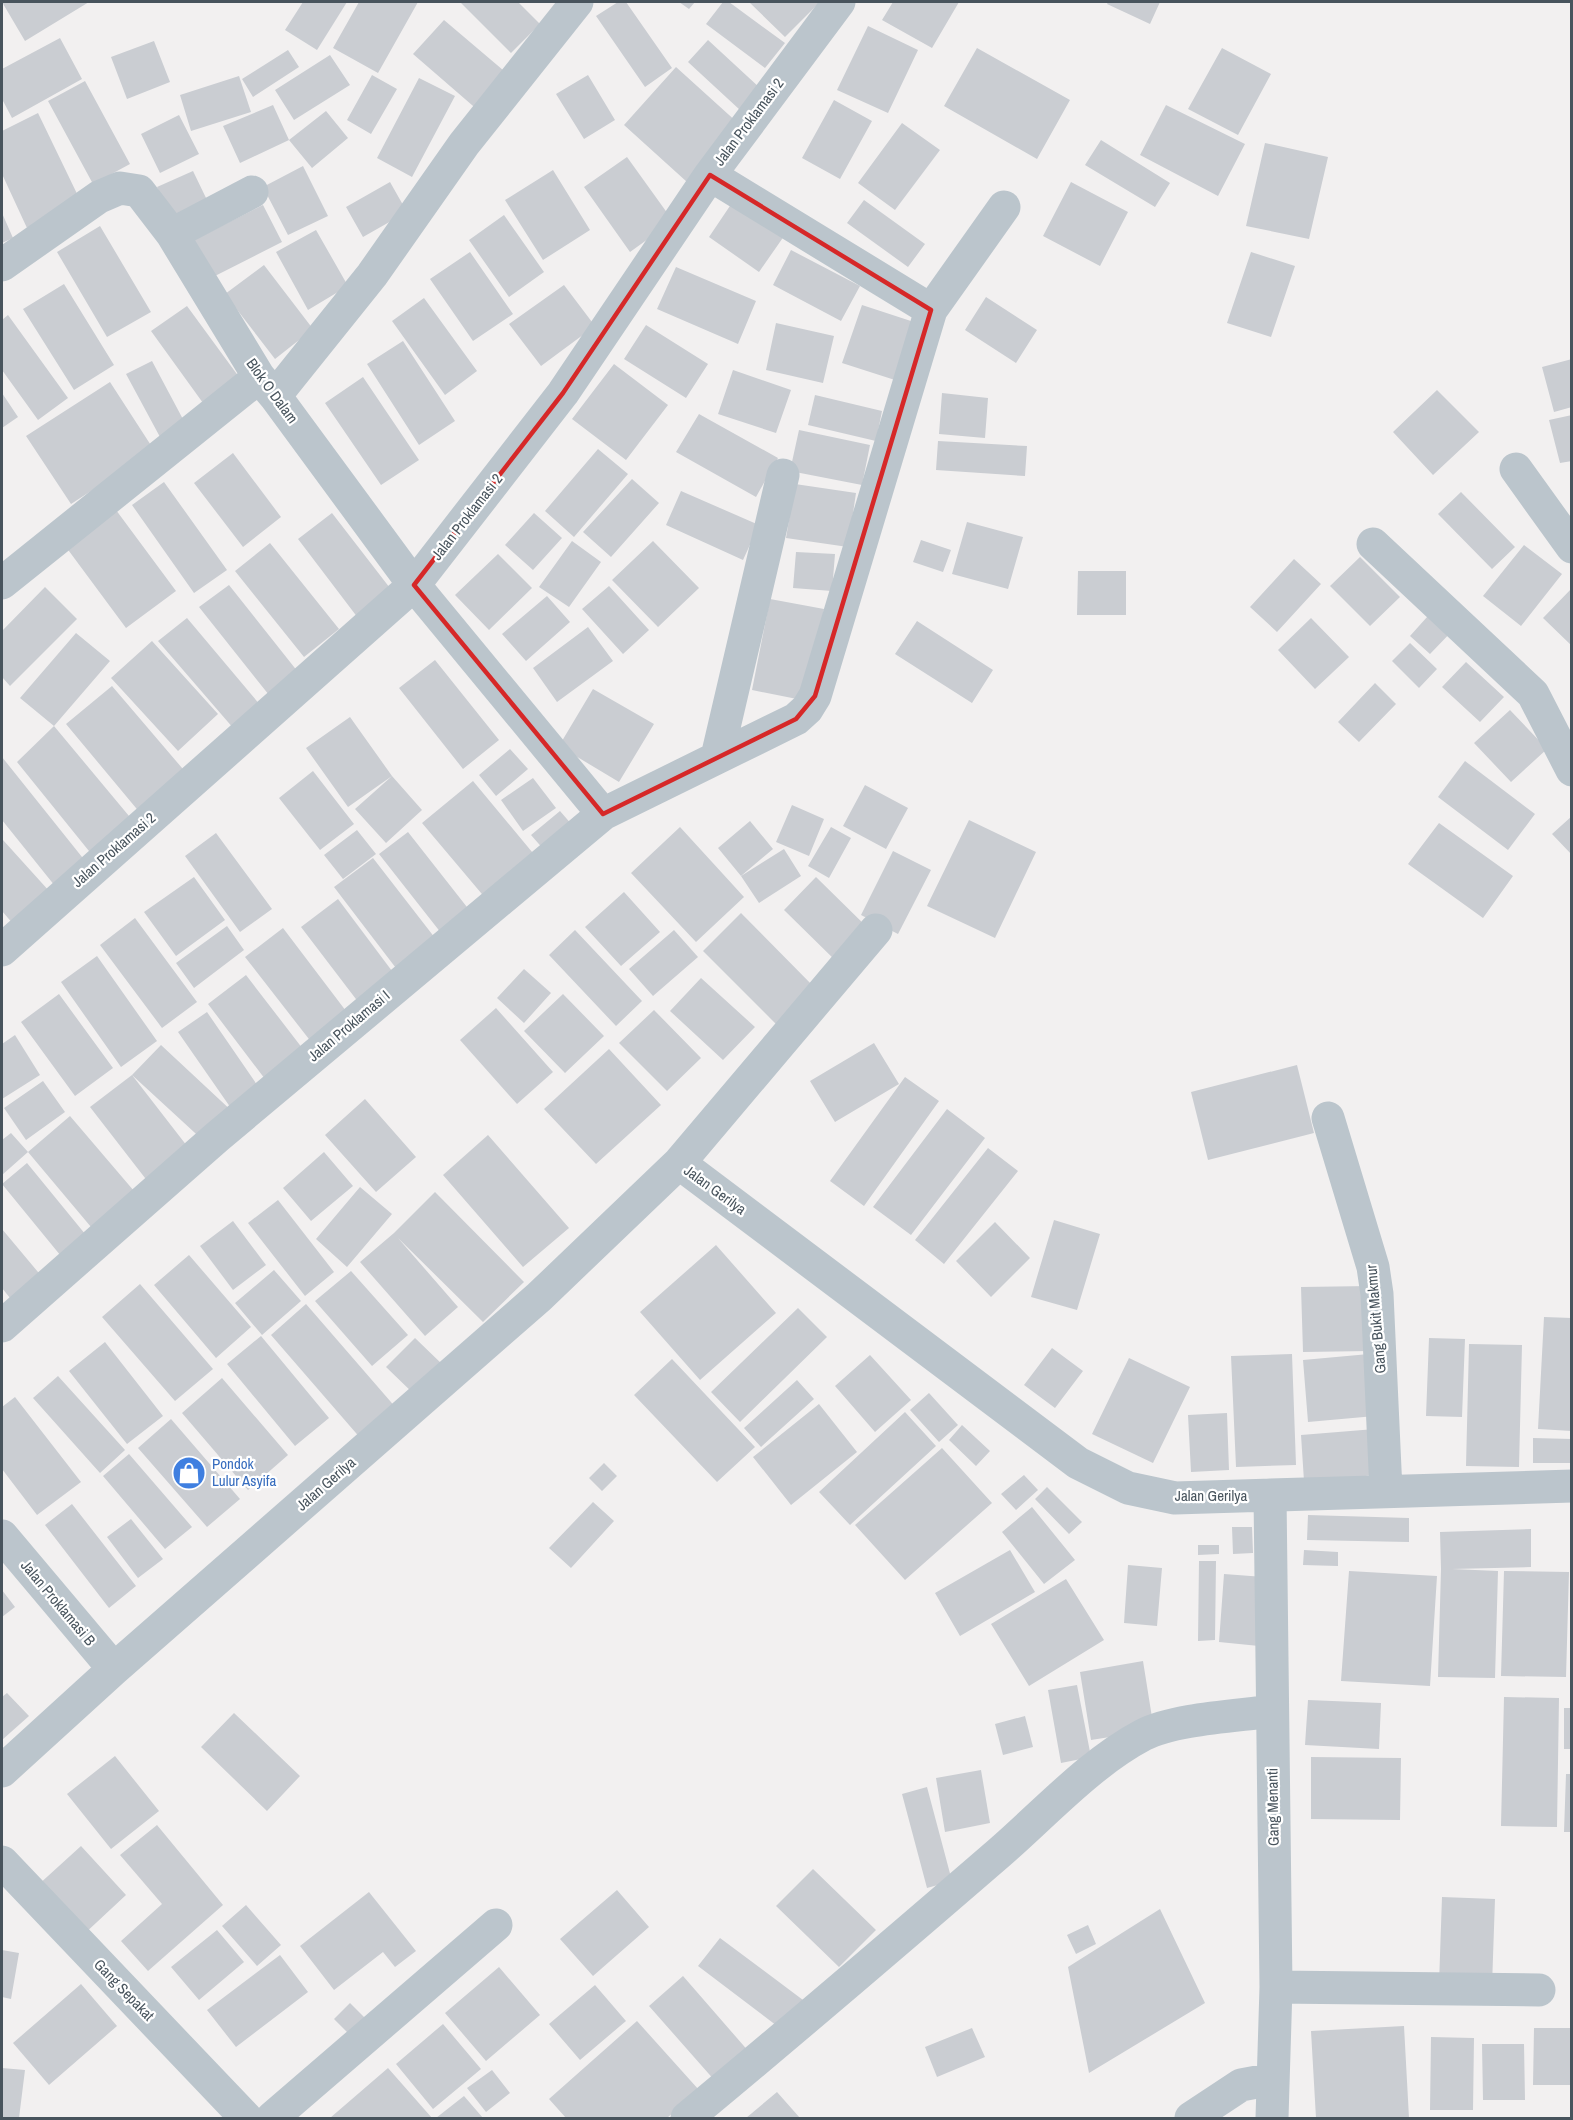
<svg xmlns="http://www.w3.org/2000/svg" width="1573" height="2120" viewBox="0 0 1573 2120" font-family="'Archivo Narrow',sans-serif">
	<rect width="100%" height="100%" fill="#f2f0f0"/>
	<!-- building -->
	<path fill="#cacdd2" d="M2 2H89L25 41Z
		M303 2H347L317 50 285 30Z
		M359 2H418L378 73 333 48Z
		M460 2H518L540 24 511 53Z
		M618 2H626L672 68 645 87 596 16Z
		M679 2H695L689 9Z
		M723 2H729L785 43 765 68 706 24Z
		M749 2H820L785 37Z
		M893 2H959L932 48 882 20Z
		M1108 2H1160L1150 24 1107 4Z
		M444 20 510 76 480 112 413 54Z
		M868 26 918 50 888 113 837 90Z
		M60 38 82 79 12 118 2 99V69Z
		M708 40 760 88 740 110 688 62Z
		M154 41 170 82 127 99 111 57Z
		M977 48 1070 100 1037 159 944 106Z
		M1222 48 1271 74 1238 135 1188 109Z
		M288 50 299 67 253 97 242 79Z
		M330 55 350 85 294 120 275 90Z
		M676 67 739 124 687 182 624 125Z
		M372 75 397 89 371 134 347 120Z
		M588 75 615 120 584 139 556 94Z
		M239 76 251 112 191 131 180 95Z
		M419 78 455 96 412 177 377 158Z
		M85 81 130 164 93 184 48 101Z
		M834 100 872 121 840 179 802 158Z
		M273 105 289 140 240 163 223 126Z
		M1166 105 1245 144 1218 196 1140 155Z
		M326 111 348 138 312 168 289 140Z
		M38 113 81 202 27 228 2 174V131Z
		M179 115 199 154 160 173 141 134Z
		M902 123 940 150 895 210 858 183Z
		M1101 140 1170 183 1155 207 1085 165Z
		M1265 143 1328 157 1309 239 1246 226Z
		M627 157 673 221 630 252 584 187Z
		M303 166 328 216 288 235 263 187Z
		M553 170 590 230 543 260 505 200Z
		M193 171 207 200 171 217 157 187Z
		M390 182 407 212 363 237 346 207Z
		M1071 182 1128 212 1100 266 1043 236Z
		M738 194 789 229 759 272 709 237Z
		M864 200 925 244 908 267 847 223Z
		M263 205 282 242 211 278 192 241Z
		M2 213 13 238 2 243Z
		M504 215 544 272 509 297 469 240Z
		M100 226 151 312 107 337 57 252Z
		M316 230 348 286 308 310 276 252Z
		M791 250 860 286 841 321 773 285Z
		M470 252 513 314 473 341 430 279Z
		M1251 252 1295 266 1271 337 1227 323Z
		M264 265 313 329 275 359 225 294Z
		M676 267 756 301 738 344 657 309Z
		M64 284 114 365 74 390 23 309Z
		M564 285 595 326 541 366 509 324Z
		M986 297 1037 330 1016 363 965 330Z
		M424 298 477 371 445 395 392 321Z
		M862 305 917 323 898 381 842 363Z
		M187 306 239 377 203 403 151 331Z
		M8 315 68 398 38 420 2 370V320Z
		M776 323 834 336 823 383 766 370Z
		M646 325 708 364 686 398 624 359Z
		M403 341 455 421 419 445 367 364Z
		M1572 359V407L1554 412 1542 367Z
		M152 361 185 423 160 437 126 374Z
		M614 364 668 405 626 460 572 419Z
		M733 370 791 390 776 433 718 414Z
		M363 377 419 460 381 485 325 403Z
		M110 382 154 450 71 504 26 436Z
		M1437 390 1479 432 1433 475 1393 432Z
		M2 393 18 417 2 428Z
		M942 393 988 398 985 438 939 434Z
		M815 395 882 411 876 441 808 425Z
		M699 414 778 458 756 497 676 452Z
		M1572 415V461L1560 463 1549 420Z
		M799 430 870 445 862 485 790 471Z
		M938 441 1027 446 1025 476 936 470Z
		M598 449 628 474 574 537 545 511Z
		M233 453 281 517 243 547 194 483Z
		M632 479 659 503 611 557 583 532Z
		M164 482 227 570 194 593 132 505Z
		M795 484 856 493 848 547 786 538Z
		M681 491 759 525 743 560 666 525Z
		M1461 492 1515 547 1492 569 1438 514Z
		M116 510 176 591 126 628 66 547Z
		M332 513 393 592 358 618 298 539Z
		M534 513 562 538 533 570 505 545Z
		M967 522 1023 537 1008 589 952 574Z
		M921 540 951 550 943 572 913 562Z
		M572 541 601 562 569 607 539 587Z
		M653 541 699 588 658 627 612 580Z
		M270 543 339 629 304 657 235 571Z
		M1524 545 1562 574 1521 626 1483 596Z
		M796 552 835 554 832 591 793 588Z
		M498 554 532 588 489 630 455 595Z
		M1360 557 1400 597 1370 626 1330 586Z
		M1294 559 1321 584 1277 632 1250 607Z
		M1078 571H1126V615H1077Z
		M229 585 298 672 269 695 199 607Z
		M609 586 649 630 623 654 582 609Z
		M45 587 77 619 10 686 2 677V631Z
		M1572 588V646L1543 618Z
		M547 596 570 622 526 661 502 634Z
		M770 599 824 609 807 701 752 690Z
		M1436 607 1457 626 1430 654 1410 636Z
		M187 618 261 706 234 729 158 641Z
		M1311 618 1349 657 1315 689 1278 650Z
		M917 621 993 670 972 703 895 654Z
		M588 627 613 661 557 702 533 668Z
		M76 633 110 661 54 726 134 822 93 856 17 762 54 726 20 698Z
		M152 641 218 714 178 751 111 678Z
		M1410 643 1437 669 1419 688 1392 661Z
		M435 660 499 740 463 769 399 688Z
		M1466 662 1504 697 1480 722 1442 687Z
		M1375 683 1396 704 1359 742 1338 722Z
		M112 686 188 775 141 814 66 724Z
		M593 689 654 724 619 782 559 746Z
		M1510 710 1547 749 1511 782 1474 743Z
		M350 717 392 776 348 807 306 748Z
		M510 749 528 769 496 796 479 775Z
		M2 757 86 862 55 886 2 820Z
		M1465 761 1535 814 1508 850 1438 797Z
		M313 771 354 824 320 850 279 798Z
		M392 776 422 810 386 843 355 809Z
		M533 778 556 808 523 831 501 800Z
		M473 781 542 864 492 906 422 823Z
		M865 785 908 808 886 849 843 826Z
		M792 805 824 819 809 856 776 842Z
		M560 811 573 826 545 851 531 835Z
		M1572 816V855L1552 834Z
		M969 820 1036 852 995 938 927 906Z
		M750 821 773 849 741 876 784 849 801 876 759 903 741 876 718 848Z
		M1439 823 1513 876 1483 918 1408 864Z
		M680 827 744 897 696 942 631 873Z
		M831 827 851 838 829 878 808 866Z
		M357 830 376 854 343 879 324 855Z
		M408 832 474 916 445 938 379 854Z
		M216 833 272 909 240 932 185 856Z
		M3 840 50 892 14 925 2 911V842Z
		M893 851 931 870 898 934 861 915Z
		M373 858 442 947 402 976 334 887Z
		M194 877 225 920 176 956 144 912Z
		M816 877 872 932 840 965 784 910Z
		M624 892 660 932 621 966 585 927Z
		M338 899 398 979 362 1007 301 927Z
		M741 913 818 991 780 1028 703 951Z
		M135 918 197 1002 162 1028 100 945Z
		M227 926 244 950 194 988 176 963Z
		M283 928 349 1015 312 1043 245 957Z
		M575 930 642 1001 616 1026 549 955Z
		M674 930 698 957 653 996 629 969Z
		M97 956 157 1041 121 1067 61 982Z
		M524 969 551 993 524 1023 497 998Z
		M246 975 306 1053 268 1083 208 1004Z
		M701 978 755 1027 723 1060 670 1011Z
		M59 994 113 1068 75 1096 21 1022Z
		M563 994 604 1036 565 1073 524 1031Z
		M496 1008 553 1072 517 1104 460 1040Z
		M654 1010 701 1058 667 1091 619 1043Z
		M207 1012 264 1095 235 1114 178 1032Z
		M15 1035 40 1075 2 1099V1044Z
		M874 1043 899 1084 835 1122 810 1081Z
		M161 1045 235 1114 207 1144 132 1075Z
		M609 1049 661 1105 596 1164 544 1109Z
		M1297 1065 1314 1133 1208 1160 1191 1092Z
		M132 1075 194 1155 152 1187 90 1107Z
		M905 1077 939 1101 864 1206 830 1181Z
		M43 1081 65 1112 26 1140 4 1108Z
		M365 1099 416 1157 376 1192 325 1135Z
		M947 1109 985 1138 911 1235 873 1207Z
		M70 1116 134 1191 91 1227 28 1152Z
		M11 1133 28 1152 2 1175V1140Z
		M488 1135 569 1228 523 1267 443 1175Z
		M988 1148 1018 1171 944 1264 915 1240Z
		M324 1152 353 1186 311 1221 283 1188Z
		M27 1163 90 1240 65 1261 2 1184Z
		M360 1187 392 1214 347 1267 316 1239Z
		M435 1192 524 1282 483 1322 398 1238 458 1307 425 1336 360 1262 394 1233Z
		M278 1200 334 1272 305 1296 248 1223Z
		M1054 1220 1100 1234 1077 1310 1031 1297Z
		M233 1221 266 1265 233 1290 200 1246Z
		M995 1222 1030 1258 991 1297 956 1261Z
		M2 1229 43 1278 14 1303 2 1288Z
		M716 1245 776 1313 700 1380 640 1312Z
		M189 1255 251 1327 216 1358 154 1285Z
		M274 1270 301 1301 262 1335 235 1303Z
		M351 1271 408 1335 372 1366 315 1301Z
		M140 1284 213 1369 175 1401 102 1317Z
		M1370 1286V1351L1303 1352 1301 1287Z
		M306 1304 397 1409 362 1440 271 1335Z
		M798 1308 827 1337 740 1422 711 1392Z
		M1544 1317 1572 1318V1431L1538 1429Z
		M261 1336 329 1418 295 1446 227 1364Z
		M415 1338 444 1366 416 1396 386 1367Z
		M1429 1338 1465 1339 1462 1417 1426 1416Z
		M105 1342 163 1416 127 1444 69 1371Z
		M1469 1344 1522 1345 1519 1467 1466 1466Z
		M1052 1348 1083 1371 1055 1408 1024 1385Z
		M1292 1354 1296 1465 1236 1467 1231 1356Z
		M1369 1354 1375 1416 1308 1422 1303 1360Z
		M870 1355 911 1400 875 1432 835 1386Z
		M1129 1358 1190 1387 1153 1463 1092 1434Z
		M672 1359 755 1447 717 1482 634 1395Z
		M58 1376 125 1450 100 1473 33 1398Z
		M222 1378 288 1455 248 1490 182 1413Z
		M797 1380 814 1399 761 1447 744 1428Z
		M929 1393 958 1425 939 1442 910 1410Z
		M15 1397 81 1482 37 1515 2 1469V1407Z
		M819 1404 857 1452 791 1505 753 1457Z
		M905 1412 936 1446 850 1525 819 1492Z
		M1227 1413 1229 1470 1191 1472 1188 1415Z
		M171 1419 240 1499 207 1527 138 1448Z
		M962 1425 990 1451 976 1466 949 1440Z
		M1375 1429 1378 1475 1304 1481 1301 1435Z
		M1533 1438 1572 1439V1463H1533Z
		M942 1448 992 1503 905 1580 855 1525Z
		M129 1454 192 1527 165 1549 103 1476Z
		M604 1463 617 1476 602 1491 589 1478Z
		M1024 1475 1038 1490 1016 1510 1001 1494Z
		M1047 1487 1082 1522 1069 1534 1035 1499Z
		M593 1502 614 1521 571 1568 549 1548Z
		M72 1504 136 1586 109 1608 45 1525Z
		M1032 1507 1075 1560 1044 1584 1002 1532Z
		M1308 1515 1409 1518V1542L1307 1540Z
		M131 1519 163 1559 138 1578 107 1537Z
		M1232 1527H1252L1253 1553 1233 1554Z
		M1531 1529V1567L1452 1569 1498 1571 1495 1678 1438 1677 1441 1569 1440 1532Z
		M1198 1545H1219V1554L1198 1555Z
		M1010 1550 1035 1592 960 1636 935 1593Z
		M1304 1550 1338 1552V1566L1303 1565Z
		M1199 1561H1216L1215 1640 1198 1641Z
		M1128 1565 1162 1568 1157 1626 1124 1623Z
		M1349 1571 1437 1576 1430 1686 1341 1681Z
		M1504 1571 1569 1572 1566 1677 1501 1676Z
		M1224 1574 1264 1577 1259 1646 1219 1642Z
		M1066 1579 1104 1640 1029 1686 991 1624Z
		M2 1590 15 1607 2 1617Z
		M1143 1661 1154 1730 1091 1740 1080 1672Z
		M1077 1685 1091 1757 1061 1763 1048 1690Z
		M7 1693 29 1716 2 1740V1697Z
		M1504 1697 1559 1698 1557 1827 1501 1826Z
		M1308 1700 1381 1703 1379 1749 1305 1745Z
		M1564 1708H1572V1749H1564Z
		M234 1713 300 1776 267 1811 201 1747Z
		M1025 1716 1033 1747 1003 1755 995 1724Z
		M115 1756 159 1811 111 1849 67 1794Z
		M1311 1757 1401 1758 1400 1820 1311 1819Z
		M981 1770 990 1823 945 1832 936 1778Z
		M1566 1774H1572V1832H1564Z
		M927 1787 952 1881 927 1888 902 1794Z
		M157 1825 223 1905 148 1971 121 1941 162 1904 120 1855Z
		M81 1846 126 1895 82 1936 37 1886Z
		M813 1869 876 1930 839 1967 776 1906Z
		M617 1890 649 1927 593 1976 560 1939Z
		M369 1892 416 1951 395 1967 383 1952 334 1990 300 1946Z
		M1442 1897 1495 1899 1492 1986 1439 1984Z
		M246 1905 281 1945 257 1966 222 1926Z
		M1160 1909 1205 2003 1089 2073 1068 1967Z
		M1088 1925 1096 1944 1076 1954 1067 1935Z
		M217 1930 244 1962 199 2000 171 1967Z
		M720 1938 803 2000 781 2029 698 1966Z
		M2 1950 19 1953 11 1999 2 1997Z
		M280 1955 308 1992 236 2047 207 2010Z
		M499 1967 540 2015 486 2061 445 2013Z
		M683 1976 750 2053 716 2082 649 2006Z
		M81 1984 117 2026 49 2085 13 2043Z
		M595 1985 626 2021 580 2060 549 2024Z
		M350 2003 366 2019 350 2035 334 2019Z
		M637 2021 699 2090 667 2118H566L549 2099Z
		M443 2024 481 2069 433 2109 396 2064Z
		M1404 2026 1409 2118H1316L1311 2031Z
		M972 2028 985 2057 937 2077 925 2047Z
		M1534 2028H1572V2085H1533Z
		M1431 2037 1474 2038 1473 2110H1430Z
		M1482 2044H1524L1525 2100H1483Z
		M2 2068 25 2070 19 2118H2Z
		M388 2068 432 2118H330Z
		M492 2070 510 2093 486 2112 467 2088Z
		M777 2092 800 2118H746Z
		M464 2096 483 2118H436Z"/>
	<g fill="none" stroke-linecap="round" stroke-linejoin="round">
		<!-- minor -->
		<path stroke="#bbc5cc" stroke-width="33" d="M710 175 931 310 1004 207
			M172 234 252 192
			M2 265 99 197 120 188 139 191 172 234 259 377 275 396 414 585 603 814
			M275 396 372 275 464 144 577 2
			M1516 469 1572 547
			M1373 544 1533 694 1572 770
			M2 583 259 377
			M717 757 783 475
			M2 950 414 585 563 393 710 175 839 2
			M1328 1118 1373 1267 1377 1294 1386 1491
			M679 1163 876 930
			M2 1326 217 1137 603 814 796 719 807 709 815 696 931 310
			M1270 1495 1276 1987 1272 2118
			M2 1536 114 1669
			M2 1771 114 1669 539 1297 679 1163 1078 1463 1128 1488 1175 1498 1572 1486
			M2 1862 246 2118
			M1276 1987 1539 1990
			M272 2118 496 1925
			M687 2118C792 2031 896 1942 999 1853 1044 1814 1090 1763 1143 1735 1173 1719 1236 1716 1272 1711
			M1191 2118 1241 2085 1273 2079"/>
	</g>
	<!-- marked area -->
	<path fill="none" stroke="#d62828" stroke-width="4.5" stroke-linejoin="round" d="M710 175 931 310 815 696 796 719 603 814 414 585 563 393Z"/>
	<!-- icons -->
	<defs>
		<symbol id="shop-disc" viewBox="-11 -11 22 22"><circle r="9.5" fill="#3f7fe0" stroke="#fff"/><path d="M-5-2.5h2.3a2.7 3.5 0 0 1 5.4 0H5L5.5 6h-11ZM-1.5-2.5h3a1.5 2.3 0 0 0-3 0Z" fill="#fff"/></symbol>
	</defs>
	<g fill-rule="evenodd">
		<use href="#shop-disc" x="170" y="1454" width="38" height="38"/>
	</g>
	<g text-anchor="middle" stroke-width="4.5" stroke-linejoin="round" paint-order="stroke">
		<!-- street labels -->
		<g font-size="15" fill="#48545d" stroke="#fff">
			<text transform="translate(749 122) rotate(-53)" y="5">Jalan Proklamasi 2</text>
			<text transform="translate(272 391) rotate(54)" y="5">Blok O Dalam</text>
			<text transform="translate(467 517) rotate(-52)" y="5">Jalan Proklamasi 2</text>
			<text transform="translate(114 850) rotate(-41)" y="5">Jalan Proklamasi 2</text>
			<text transform="translate(349 1026) rotate(-40)" y="5">Jalan Proklamasi I</text>
			<text transform="translate(715 1190) rotate(36)" y="5">Jalan Gerilya</text>
			<text transform="translate(1376 1319) rotate(-95)" y="5">Gang Bukit Makmur</text>
			<text transform="translate(326 1484) rotate(-41)" y="5">Jalan Gerilya</text>
			<text x="1211" y="1501">Jalan Gerilya</text>
			<text transform="translate(58 1603) rotate(50)" y="5">Jalan Proklamasi B</text>
			<text transform="translate(1273 1807) rotate(-91)" y="5">Gang Menanti</text>
			<text transform="translate(124 1990) rotate(46)" y="5">Gang Sepakat</text>
		</g>
		<!-- shop labels -->
		<g font-size="15" fill="#366cbe" stroke="#fff" text-anchor="start">
			<text x="212" y="1469">Pondok<tspan x="212" dy="17">Lulur Asyifa</tspan></text>
		</g>
	</g>
	<!-- border -->
	<rect width="1573" height="2120" fill="none" stroke="#48545d" stroke-width="6"/>
</svg>
